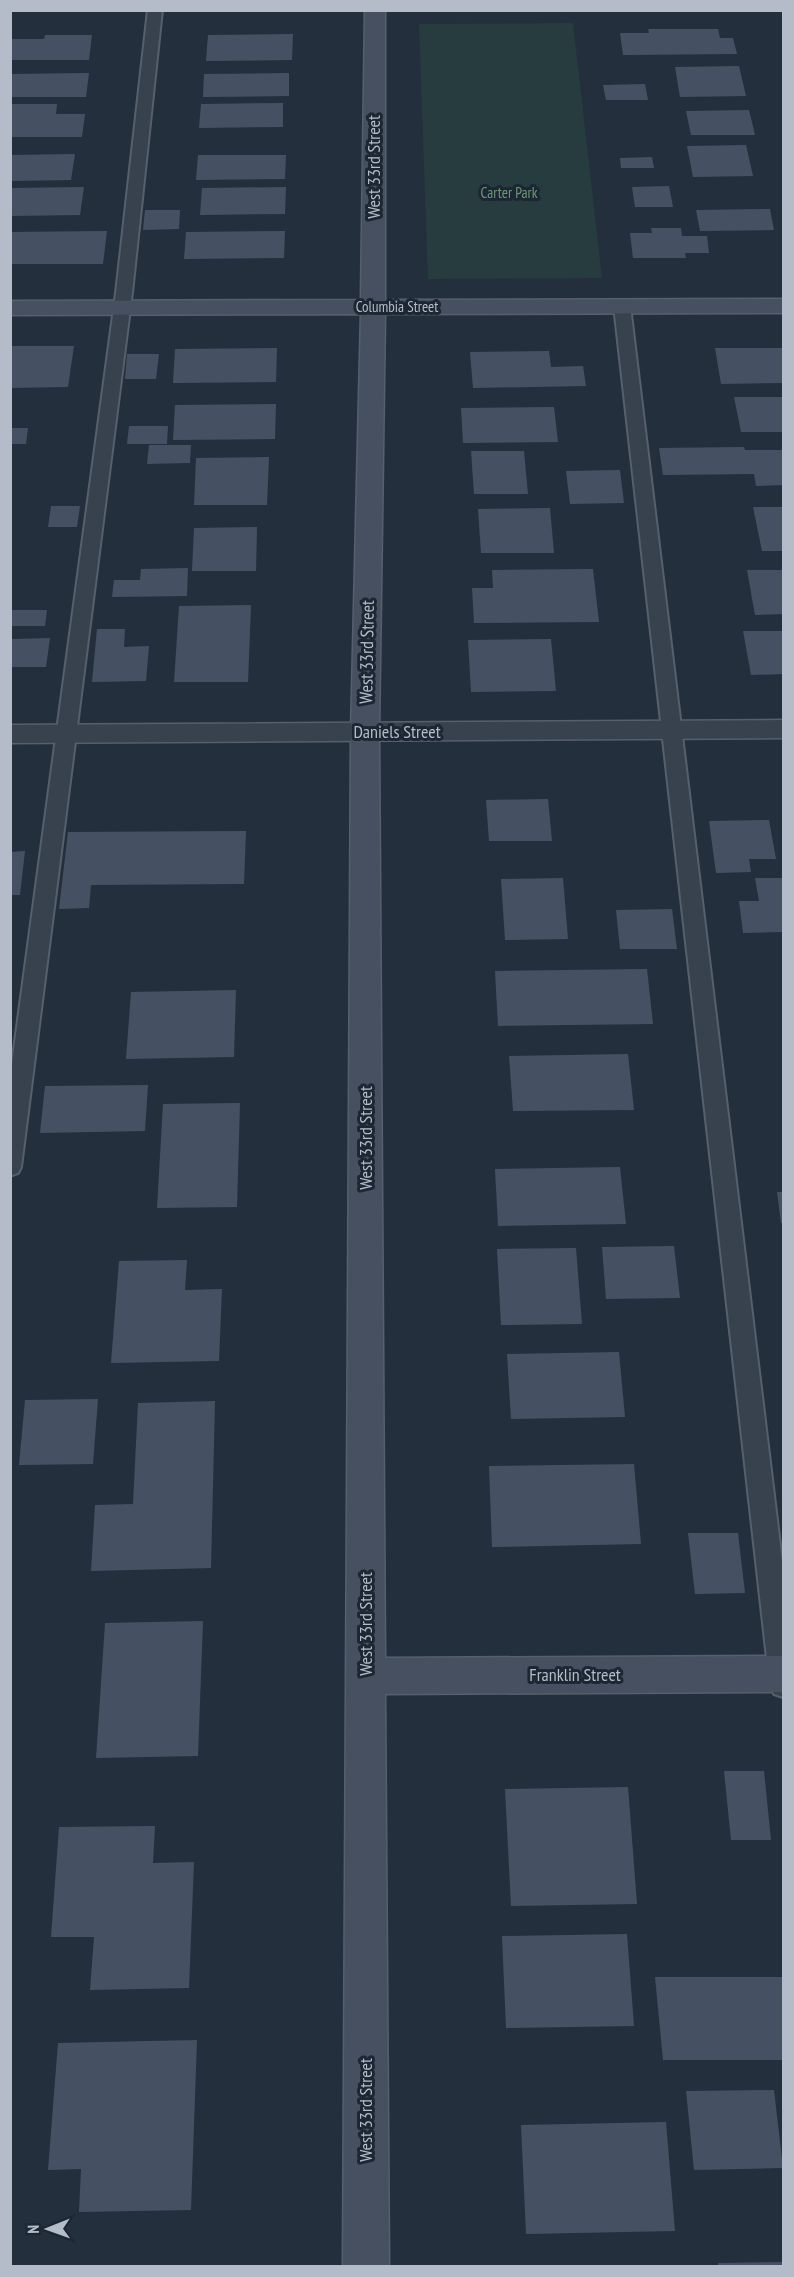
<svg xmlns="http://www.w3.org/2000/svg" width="794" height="2277" viewBox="0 0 794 2277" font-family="'PT Sans Narrow',sans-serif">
	<rect width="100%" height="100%" fill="#242f3e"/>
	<!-- green -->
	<path fill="#263c3f" d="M573 23 602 278 428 279 419 24Z"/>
	<!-- building -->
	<path fill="#455162" d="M648 29H718L720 38H733L737 54 623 55 620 33H649Z
		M293 34 292 60 206 61 208 35Z
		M45 35H92L89 60H10L12 39H44Z
		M739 66 746 96 680 97 675 67Z
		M89 73 86 97H10V74Z
		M289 73V96L203 97 204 74Z
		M645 84 648 100H606L603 85Z
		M283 103V127L199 128 201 104Z
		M10 104H57L56 114H85L82 137H10Z
		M749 110 755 135H691L686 111Z
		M746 145 753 176 693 177 687 146Z
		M75 154 71 180 10 181V155Z
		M198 155H286L285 179 196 180Z
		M652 157 654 168H621L620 158Z
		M669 186 673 207H635L632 187Z
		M84 187 80 215 10 216V188Z
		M286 187 285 214 200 215 202 188Z
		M770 209 774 230 700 231 696 210Z
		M145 210H180L179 229 143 230Z
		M651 228H681L682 236H707L709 253H685L686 258H633L630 233H652Z
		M107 231 103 264H10V232Z
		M285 231 284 258 184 259 186 232Z
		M10 346H74L68 387 10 388Z
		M277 348 276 382 173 383 175 349Z
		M715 348H784V383L721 384Z
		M549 351 551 367 583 366 586 386 473 388 470 352Z
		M127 354H159L156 379H125Z
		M734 397H784V432H741Z
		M276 404 275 439 173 440 175 405Z
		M554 407 558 442 463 443 461 408Z
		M129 426H168L167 444H127Z
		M10 428H28L26 444H10Z
		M149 445H191L190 463 147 464Z
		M744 447 745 450H784V485L756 486 754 474 663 475 659 448Z
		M471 451H524L528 494H474Z
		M269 457 267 505H194L196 458Z
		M620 470 624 503 570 504 566 471Z
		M51 506H80L77 527H48Z
		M753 507H784V551H762Z
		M550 508 554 553H481L478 509Z
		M257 527 256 571H192L194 528Z
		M188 568 187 596 112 597 114 580H140L141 569Z
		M593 569 599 622 474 623 472 588H493L492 570Z
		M747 570H784V614L755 615Z
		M251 605 248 682H174L179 606Z
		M10 610H47L45 626H10Z
		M97 629H125L124 647 149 646 146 681 92 682Z
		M743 631H784V674L751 675Z
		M50 638 46 667H10L12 639Z
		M551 639 556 691 471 692 468 640Z
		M548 799 552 841H489L486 800Z
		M769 820 776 859H749L751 872 716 873 709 821Z
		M246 831 244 884 91 885 89 908 59 909 68 832Z
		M25 851 20 895H10V852Z
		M563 878 568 939 505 940 501 879Z
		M755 878H784V932L743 933 739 901H759Z
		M672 909 677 949H620L616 910Z
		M647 969 653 1024 498 1026 495 971Z
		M236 990 234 1057 126 1059 131 992Z
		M628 1054 634 1110 513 1111 509 1056Z
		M148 1085 145 1131 40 1133 45 1086Z
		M240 1103 237 1207 157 1208 163 1104Z
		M620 1167 626 1224 498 1226 495 1169Z
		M777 1192H784V1223H781Z
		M674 1246 680 1298 606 1299 602 1247Z
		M576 1248 582 1324 501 1325 497 1249Z
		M187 1260 185 1290 222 1289 219 1361 111 1363 119 1261Z
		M619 1352 625 1417 511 1419 507 1354Z
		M98 1399 93 1464 19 1465 25 1400Z
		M215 1401 211 1568 91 1571 95 1505 133 1504 138 1403Z
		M634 1464 641 1544 492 1547 489 1466Z
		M688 1533H738L745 1593 695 1594Z
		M203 1621 198 1756 96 1758 105 1623Z
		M724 1771H764L771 1840H731Z
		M628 1787 637 1904 511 1906 505 1789Z
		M155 1826 153 1863 194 1862 189 1988 90 1990 94 1937H51L59 1827Z
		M627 1934 634 2026 506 2028 502 1936Z
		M655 1977H784V2060H663Z
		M197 2040 191 2210 79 2212 81 2169 48 2170 58 2043Z
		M774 2090 783 2168 694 2170 686 2091Z
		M666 2122 675 2231 526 2234 521 2125Z
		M784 2262V2266H718V2263Z"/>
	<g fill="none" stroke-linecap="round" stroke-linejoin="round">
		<defs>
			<path id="lane" d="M148 10H162L132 293 21 1167 18 1173 10 1176V1079L116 293Z
				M622 301 630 306 784 1578 783 1697 774 1694 770 1685 614 306Z"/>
			<path id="street" d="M784 720V738L10 743V725Z"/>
			<path id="secondary" d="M365 10H385V300L784 299V313L385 314 379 732 385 1658 784 1656V1692L385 1694 389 2266H343L351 732 361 314 10 315V301L361 300Z"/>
		</defs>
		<!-- lane casing -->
		<use href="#lane" stroke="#565f6c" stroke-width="4"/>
		<!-- street casing -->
		<use href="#street" stroke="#565f6c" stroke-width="3"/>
		<!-- secondary casing -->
		<use href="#secondary" stroke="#565f6c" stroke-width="3"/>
		<!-- lane -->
		<use href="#lane" fill="#38414e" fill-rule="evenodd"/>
		<!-- street -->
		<use href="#street" fill="#38414e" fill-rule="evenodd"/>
		<!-- secondary -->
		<use href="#secondary" fill="#465061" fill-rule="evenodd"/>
	</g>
	<g text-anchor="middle" stroke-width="6" stroke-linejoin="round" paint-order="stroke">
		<!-- far-park labels -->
		<g font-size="15" fill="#6b9a76" stroke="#1d2633">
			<text x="509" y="198">Carter Park</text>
		</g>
		<!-- far-street labels -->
		<g font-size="15" fill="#b4bcc9" stroke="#1d2633">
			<text x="397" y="312">Columbia Street</text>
		</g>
		<!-- street labels -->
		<g font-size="18" fill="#b4bcc9" stroke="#1d2633">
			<text transform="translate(374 167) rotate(-90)" y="6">West 33rd Street</text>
			<text transform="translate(367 652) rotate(-89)" y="6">West 33rd Street</text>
			<text x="397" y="738">Daniels Street</text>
			<text transform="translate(366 1138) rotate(-90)" y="6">West 33rd Street</text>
			<text transform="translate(366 1624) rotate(-90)" y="6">West 33rd Street</text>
			<text x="575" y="1681">Franklin Street</text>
			<text transform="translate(366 2110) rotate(-90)" y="6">West 33rd Street</text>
		</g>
	</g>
	<!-- border -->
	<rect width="794" height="2277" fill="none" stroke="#b4bcc9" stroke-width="24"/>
	<!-- north arrow -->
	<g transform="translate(48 2229) rotate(269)" stroke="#1d2633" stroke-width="4.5" paint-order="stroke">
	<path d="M0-4.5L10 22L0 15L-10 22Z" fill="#b4bcc9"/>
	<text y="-9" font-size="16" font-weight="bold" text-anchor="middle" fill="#b4bcc9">N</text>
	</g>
</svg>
